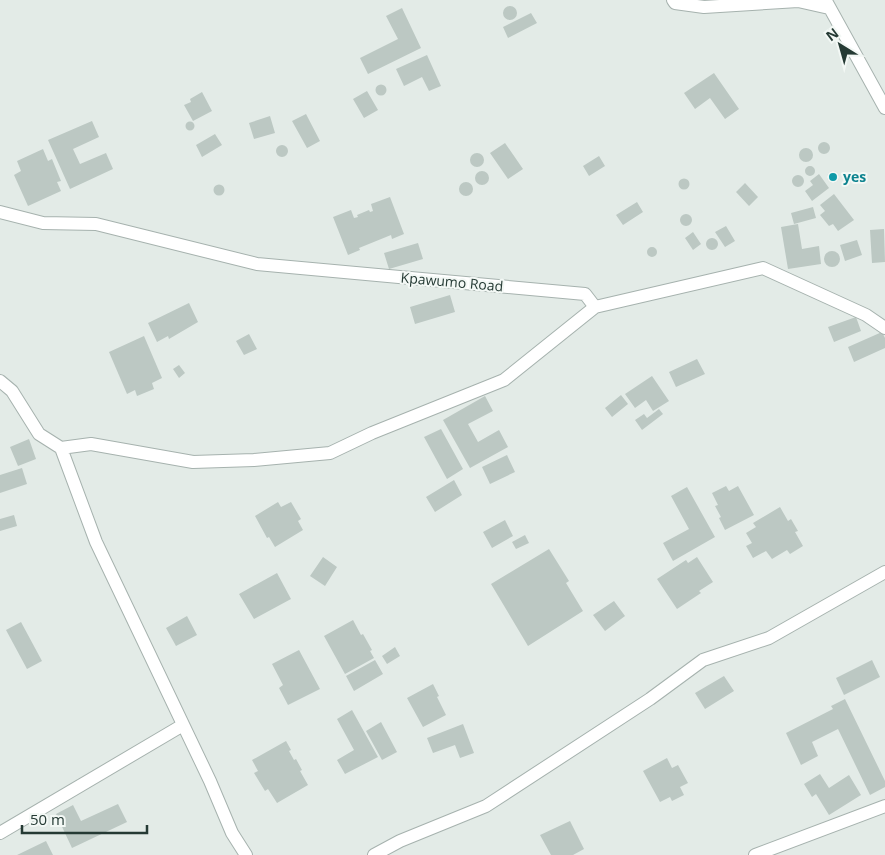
<svg xmlns="http://www.w3.org/2000/svg" width="885" height="855" viewBox="0 0 885 855" font-family="'Open Sans',sans-serif">
	<rect width="100%" height="100%" fill="#e3ebe7"/>
	<!-- building -->
	<path fill="#bcc8c3" d="M503 13a7 7 0 1 1 14 0a7 7 0 1 1-14 0Z
		M402 8 421 48 368 74 360 58 398 39 386 16Z
		M531 13 537 23 508 38 503 27Z
		M427 55 441 86 429 91 422 77 404 86 396 69Z
		M714 73 739 109 725 119 710 98 695 109 684 93Z
		M375.5 90a5.5 5.5 0 1 1 11 0a5.5 5.5 0 1 1-11 0Z
		M367 91 378 110 364 118 353 99Z
		M202 92 212 111 193 121 184 105 191 102 190 99Z
		M306 114 320 141 307 148 292 121Z
		M270 116 275 133 254 139 249 123Z
		M92 121 99 137 73 149 80 164 106 153 113 169 70 189 48 140Z
		M185.5 126a4.5 4.5 0 1 1 9 0a4.5 4.5 0 1 1-9 0Z
		M215 134 222 145 202 157 196 145Z
		M818 148a6 6 0 1 1 12 0a6 6 0 1 1-12 0Z
		M505 143 523 169 508 179 490 153Z
		M276 151a6 6 0 1 1 12 0a6 6 0 1 1-12 0Z
		M799 155a7 7 0 1 1 14 0a7 7 0 1 1-14 0Z
		M43 149 48 161 52 159 61 181 57 182 61 191 28 206 14 175 21 171 17 161Z
		M470 160a7 7 0 1 1 14 0a7 7 0 1 1-14 0Z
		M599 156 605 166 589 176 583 166Z
		M805 171a5 5 0 1 1 10 0a5 5 0 1 1-10 0Z
		M827 177a6 6 0 1 1 12 0a6 6 0 1 1-12 0Z
		M475 178a7 7 0 1 1 14 0a7 7 0 1 1-14 0Z
		M819 174 829 188 812 201 805 191 813 185 810 181Z
		M792 181a6 6 0 1 1 12 0a6 6 0 1 1-12 0Z
		M678.5 184a5.5 5.5 0 1 1 11 0a5.5 5.5 0 1 1-11 0Z
		M459 189a7 7 0 1 1 14 0a7 7 0 1 1-14 0Z
		M745 183 758 197 749 206 736 192Z
		M213.5 190a5.5 5.5 0 1 1 11 0a5.5 5.5 0 1 1-11 0Z
		M834 194 854 220 838 231 833 224 829 226 820 215 825 211 820 205Z
		M390 197 404 234 392 239 391 235 359 248 360 250 348 255 333 217 351 210 354 218 358 217 357 215 369 210 370 212 373 211 371 204Z
		M637 202 643 212 623 225 616 215Z
		M813 207 816 218 794 224 791 213Z
		M680 220a6 6 0 1 1 12 0a6 6 0 1 1-12 0Z
		M798 224 802 249 819 246 821 264 788 269 781 227Z
		M726 226 735 241 725 247 715 232Z
		M884 229 885 262 872 263 870 230Z
		M693 232 701 244 693 250 685 238Z
		M706 244a6 6 0 1 1 12 0a6 6 0 1 1-12 0Z
		M857 240 862 255 845 261 840 245Z
		M418 243 423 259 389 269 384 253Z
		M647 252a5 5 0 1 1 10 0a5 5 0 1 1-10 0Z
		M824 259a8 8 0 1 1 16 0a8 8 0 1 1-16 0Z
		M450 295 455 312 415 324 410 307Z
		M189 303 198 322 169 339 168 336 157 342 148 323Z
		M856 317 861 331 834 342 828 327Z
		M882 332 885 338V348L854 362 848 347Z
		M249 334 257 349 244 355 236 341Z
		M144 336 162 378 152 383 154 389 137 396 135 390 127 394 109 352Z
		M697 359 705 374 676 387 669 372Z
		M179 365 185 373 179 378 173 369Z
		M652 376 669 401 653 411 646 400 635 408 625 394Z
		M621 395 628 404 612 417 605 408Z
		M485 396 493 411 468 424 478 442 499 430 508 447 470 468 443 420Z
		M659 409 663 414 642 430 635 420 644 414 647 418Z
		M441 429 463 469 447 479 424 437Z
		M29 439 36 459 18 466 10 447Z
		M507 455 515 472 490 484 482 467Z
		M22 468 27 484 0 493V475Z
		M454 480 462 495 435 512 426 497Z
		M726 486 729 491 738 486 754 515 725 530 719 518 721 517 715 506 718 505 712 493Z
		M687 487 715 537 673 561 663 543 689 529 671 496Z
		M278 502 281 507 291 502 301 519 298 521 303 530 275 547 269 537 267 538 255 516Z
		M780 507 788 521 791 519 798 531 795 532 803 546 790 554 787 550 772 559 766 551 753 558 746 546 752 543 746 533 756 527 753 523Z
		M14 515 17 526 0 531V519Z
		M505 520 513 536 492 548 483 532Z
		M525 535 529 543 516 549 512 542Z
		M549 549 569 581 566 583 583 611 528 646 491 584Z
		M323 557 337 567 325 586 310 576Z
		M697 557 713 582 699 591 701 593 677 609 657 579 686 560 688 563Z
		M277 573 291 599 254 619 239 594Z
		M614 601 625 616 605 631 593 615Z
		M187 616 197 635 176 646 166 628Z
		M353 620 361 635 363 634 372 650 370 651 374 658 345 674 324 636Z
		M21 622 42 661 27 669 6 630Z
		M395 647 400 656 387 664 382 656Z
		M299 650 320 689 288 705 279 688 283 685 272 664Z
		M375 660 383 674 354 691 346 676Z
		M872 660 880 677 844 695 836 678Z
		M724 676 734 691 705 709 695 693Z
		M433 684 439 696 437 697 446 715 423 727 407 698Z
		M845 699 885 781V787L870 795 838 729 812 742 818 756 801 765 786 733 833 709 831 706Z
		M352 710 378 757 345 774 337 760 354 750 337 719Z
		M381 722 397 752 382 760 366 731Z
		M463 724 474 753 460 758 455 745 433 753 427 738Z
		M286 741 291 750 289 751 294 760 296 759 302 770 300 771 308 785 277 803 268 789 265 791 254 773 258 771 252 760Z
		M667 758 672 768 678 765 688 783 680 787 684 795 672 801 670 797 660 802 643 771Z
		M820 774 829 788 849 775 861 795 829 815 816 794 812 797 804 784Z
		M118 804 127 822 72 848 56 814 73 805 81 821Z
		M570 821 584 849 573 855H551L540 835Z
		M46 841 53 855H17Z"/>
	<g fill="none" stroke-linecap="round" stroke-linejoin="round">
		<defs>
			<path id="street" d="M673 0 675 3 704 7 798 1 829 8
				M826 1 885 108
				M0 212 43 223 96 224 257 264 585 294 595 307 763 268 866 315 885 328
				M0 381 12 391 39 434 61 448 91 444 193 462 254 460 330 453 372 433 504 380 595 307
				M61 448 96 542 210 781 232 833 246 855
				M0 833 183 725
				M374 855 400 841 486 806 650 699 703 660 769 638 885 572
				M755 855 885 806"/>
		</defs>
		<!-- street casing -->
		<use href="#street" stroke="#a6b2ae" stroke-width="14"/>
		<!-- street -->
		<use href="#street" stroke="#fff" stroke-width="12"/>
	</g>
	<!-- markers -->
	<circle fill="#0f9aa8" stroke="#f3f8f5" stroke-width="2" cx="833" cy="177" r="5"/>
	<g text-anchor="middle" stroke-width="4" stroke-linejoin="round" paint-order="stroke">
		<!-- culture labels -->
		<g font-size="14" font-weight="bold" fill="#0d838f" stroke="#f3f8f5" text-anchor="start">
			<text x="843" y="182">yes</text>
		</g>
		<!-- street labels -->
		<g font-size="14" fill="#253a34" stroke="#f3f8f5">
			<text transform="translate(452 282) rotate(5)" y="5">Kpawumo Road</text>
		</g>
	</g>
	<!-- north arrow -->
	<g transform="translate(840 45) rotate(323)" stroke="#f3f8f5" stroke-width="4" paint-order="stroke">
	<path d="M0-4L9 19L0 12L-9 19Z" fill="#253a34"/>
	<text y="-8" font-size="14" font-weight="bold" text-anchor="middle" fill="#253a34">N</text>
	</g>
	<!-- scale -->
	<path d="M22 825v8h125v-8" fill="none" stroke="#253a34" stroke-width="2.5"/>
	<text x="30" y="825" font-size="15" fill="#253a34" stroke="#f3f8f5" stroke-width="4" paint-order="stroke">50 m</text>
</svg>
